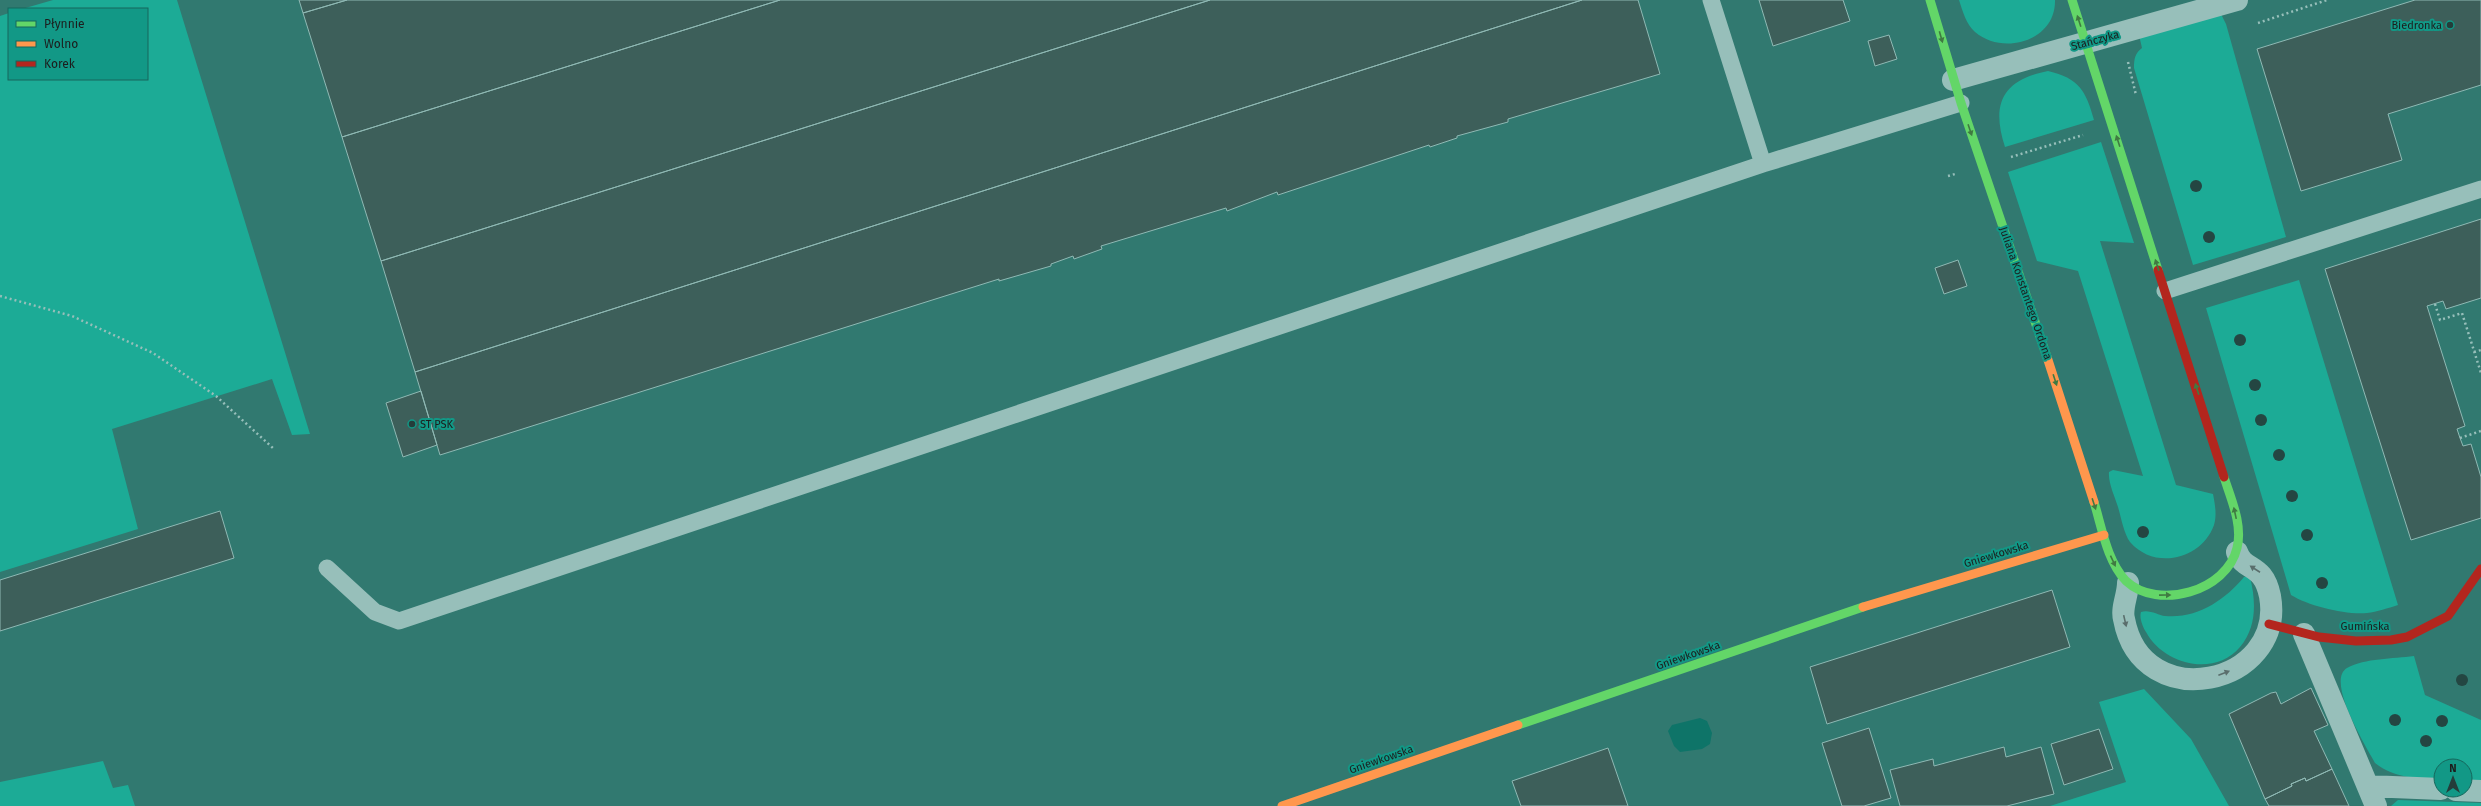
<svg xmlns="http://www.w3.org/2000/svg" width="2481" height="806" viewBox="0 0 2481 806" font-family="'Fira Sans',sans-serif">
	<rect width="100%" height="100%" fill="#317970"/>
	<!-- green -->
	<path fill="#1cab96" d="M53 0H177L310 434 292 435 272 379 112 429 138 529 0 572V16L9 13V79H147V9H22Z
		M1959 0H2055C2056 41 2003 56 1975 32 1966 24 1963 12 1959 0Z
		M2220 12 2226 24 2286 237 2193 265 2134 68C2134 59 2135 53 2142 48L2139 35Z
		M2048 71C2079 78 2086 91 2094 120L2005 147C1991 104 2002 80 2048 71Z
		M2101 142 2134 243 2100 241 2176 485 2213 494C2215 504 2217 515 2214 525 2202 559 2155 571 2130 542 2124 534 2121 517 2118 507 2115 497 2108 483 2109 472L2113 470 2143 476 2078 271 2037 261 2008 172Z
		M2299 280 2398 605C2388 608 2377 612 2367 613 2345 615 2309 606 2291 595L2206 308Z
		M2244 577H2250C2256 601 2257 627 2240 647 2214 678 2163 664 2146 632 2143 627 2139 618 2141 612 2149 609 2158 615 2165 616 2197 619 2225 600 2244 577Z
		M2414 656 2425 695 2481 720V781L2465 780V766H2441V779C2417 778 2395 779 2375 763 2367 748 2325 681 2347 668 2365 658 2393 659 2414 656Z
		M2144 689 2191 739 2229 806H2050L2126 782 2099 702Z
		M103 761 113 788 128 785 135 806H0V782Z
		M2398 800 2481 803V806H2391Z"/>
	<!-- water -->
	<path fill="#0e7468" d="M1700 718 1707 721 1712 733 1710 744 1702 749 1680 752 1674 746 1668 731 1672 725Z"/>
	<!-- building -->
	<path fill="#3d5f5a" stroke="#8fb9b4" d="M299 0H347L303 13Z
		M347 0H780L342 137 303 13Z
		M780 0H1210L381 261 342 137Z
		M1210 0H1582L415 372 381 261Z
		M1582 0H1638L1660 74 1508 119V122L1457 136V138L1430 147 1429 145 1278 195 1277 192 1227 211 1226 208 1101 246 1102 249 1074 259 1073 256 1051 264V266L999 281V279L440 455 415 372Z
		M1759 0H1843L1850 21 1773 46Z
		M2415 0H2481V85L2388 114 2402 160 2301 191 2257 49Z
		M1889 35 1897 59 1875 66 1868 41Z
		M2481 219V298L2446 309 2443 301 2427 306 2465 426 2457 429 2460 438 2463 446 2471 444 2481 477V518L2411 540 2325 269Z
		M1958 260 1967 286 1944 294 1935 268Z
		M421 391 437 445 403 457 386 403Z
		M220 511 234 558 0 631V580Z
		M2052 590 2070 647 1827 724 1810 667Z
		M2311 688 2328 725 2314 731 2332 769 2306 781 2305 778 2291 784 2292 786 2265 799 2229 714 2271 693 2276 692 2281 704Z
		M1869 728 1891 798 1864 806H1842L1822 743Z
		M2099 729 2113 769 2064 785 2051 744Z
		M2004 747 2006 757 2041 747 2054 794 2007 806H1900L1890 770 1933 759 1934 766Z
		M1608 748 1628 806H1521L1512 781Z
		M2332 769 2349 806H2269L2265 799 2292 786 2291 784 2305 778 2306 781Z"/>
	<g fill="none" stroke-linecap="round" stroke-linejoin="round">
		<!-- path -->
		<path stroke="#97bfba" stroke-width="2.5" stroke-dasharray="2 3" stroke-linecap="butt" d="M2258 23 2327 0
			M2128 62 2136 95
			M2011 157 2083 135
			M1948 176 1955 174
			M0 296 72 316 153 353 216 396 274 449
			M2435 304 2440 320 2462 313 2481 373
			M2474 352 2481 350
			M2460 438 2481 431"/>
		<!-- lane -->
		<path stroke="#97bfba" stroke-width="17" d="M1711 0 1763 164
			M2165 291 2481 189
			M327 568 375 612 399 621 1763 164 1961 103"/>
		<!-- street -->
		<path stroke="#97bfba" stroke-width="22" d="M1953 80 2237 0
			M2128 583C2128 595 2121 608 2124 619 2142 717 2286 685 2270 596 2263 562 2244 572 2237 552
			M2304 634 2376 806
			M2368 786 2441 789
			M2456 790 2481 791"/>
		<!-- fast -->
		<path stroke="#63d668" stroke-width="9" d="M1930 0 1961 103 2047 357
			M2072 0 2158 270
			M2094 502C2102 528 2107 561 2126 581 2158 611 2227 591 2237 548 2243 525 2231 499 2224 477
			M1518 725 1863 607"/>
		<!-- slow -->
		<path stroke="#ff974d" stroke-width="9" d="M2047 357 2094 502
			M1863 607 2104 535
			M1282 806 1518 725"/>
		<!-- jam -->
		<path stroke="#b3261e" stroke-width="9" d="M2158 270 2224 477
			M2269 624 2319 637 2356 641 2391 640 2407 637 2448 616 2481 569"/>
	</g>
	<!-- trees -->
	<g fill="#244642">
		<circle cx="2196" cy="186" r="6"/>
		<circle cx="2209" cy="237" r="6"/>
		<circle cx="2240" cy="340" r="6"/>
		<circle cx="2255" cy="385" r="6"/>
		<circle cx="2261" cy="420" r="6"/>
		<circle cx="2279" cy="455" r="6"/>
		<circle cx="2292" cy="496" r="6"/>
		<circle cx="2143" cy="532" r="6"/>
		<circle cx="2307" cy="535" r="6"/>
		<circle cx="2322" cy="583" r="6"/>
		<circle cx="2462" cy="680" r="6"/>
		<circle cx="2395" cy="720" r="6"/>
		<circle cx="2442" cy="721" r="6"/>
		<circle cx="2426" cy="741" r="6"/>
	</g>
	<!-- one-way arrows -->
	<defs><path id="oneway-solid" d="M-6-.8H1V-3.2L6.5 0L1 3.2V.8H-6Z"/></defs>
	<g fill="#407a42">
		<use href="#oneway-solid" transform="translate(2079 21) rotate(-108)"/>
		<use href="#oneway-solid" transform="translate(1941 37) rotate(74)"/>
		<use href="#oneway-solid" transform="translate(1970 130) rotate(71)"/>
		<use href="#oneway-solid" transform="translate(2118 141) rotate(-108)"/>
		<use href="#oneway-solid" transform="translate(2157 265) rotate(-108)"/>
		<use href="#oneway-solid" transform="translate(2055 380) rotate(72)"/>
		<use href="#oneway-solid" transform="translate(2197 389) rotate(-108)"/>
		<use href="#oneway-solid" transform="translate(2094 504) rotate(72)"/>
		<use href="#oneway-solid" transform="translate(2235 513) rotate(-102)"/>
		<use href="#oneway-solid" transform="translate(2113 561) rotate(65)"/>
		<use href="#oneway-solid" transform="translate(2165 595) rotate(-1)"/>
	</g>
	<g fill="#5a6e6c">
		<use href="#oneway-solid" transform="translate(2255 569) rotate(-147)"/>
		<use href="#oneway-solid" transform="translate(2125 621) rotate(77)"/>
		<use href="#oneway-solid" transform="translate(2224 673) rotate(-21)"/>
	</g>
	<!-- markers -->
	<g fill="#243d3a" stroke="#129886" stroke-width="1.5">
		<circle cx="2450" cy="25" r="4"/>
		<circle cx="412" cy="424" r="4"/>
	</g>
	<g text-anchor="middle" stroke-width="4" stroke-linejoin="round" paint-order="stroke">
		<!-- poi labels -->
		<g font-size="11" fill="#1d1d1d" stroke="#129886" text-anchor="end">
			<text x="2442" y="29">Biedronka</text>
			<text x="420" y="428" text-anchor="start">ST PSK</text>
		</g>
		<!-- street labels -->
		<g font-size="11" fill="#1d1d1d" stroke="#129886">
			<text transform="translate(2095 40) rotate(-15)" y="4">Stańczyka</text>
			<text transform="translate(2026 293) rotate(71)" y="4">Juliana Konstantego Ordona</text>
			<text transform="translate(1996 554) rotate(-17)" y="4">Gniewkowska</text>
			<text x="2365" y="630">Gumińska</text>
			<text transform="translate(1688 655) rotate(-19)" y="4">Gniewkowska</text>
			<text transform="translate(1381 759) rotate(-19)" y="4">Gniewkowska</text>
		</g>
	</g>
	<!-- legend -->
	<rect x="8" y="8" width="140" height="72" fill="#129886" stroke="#16675c"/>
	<rect x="16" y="21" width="20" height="6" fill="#63d668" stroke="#16675c"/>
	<text x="44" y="28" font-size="12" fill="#1d1d1d">Płynnie</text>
	<rect x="16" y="41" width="20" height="6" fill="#ff974d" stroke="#16675c"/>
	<text x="44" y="48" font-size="12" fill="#1d1d1d">Wolno</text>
	<rect x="16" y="61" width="20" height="6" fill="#b3261e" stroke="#16675c"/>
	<text x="44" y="68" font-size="12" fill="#1d1d1d">Korek</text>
	<!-- north arrow -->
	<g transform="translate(2453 778)"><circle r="19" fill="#129886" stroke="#16675c"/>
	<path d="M0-3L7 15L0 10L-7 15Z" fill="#243d3a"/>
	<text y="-6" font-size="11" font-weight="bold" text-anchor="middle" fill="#1d1d1d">N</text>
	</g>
</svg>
